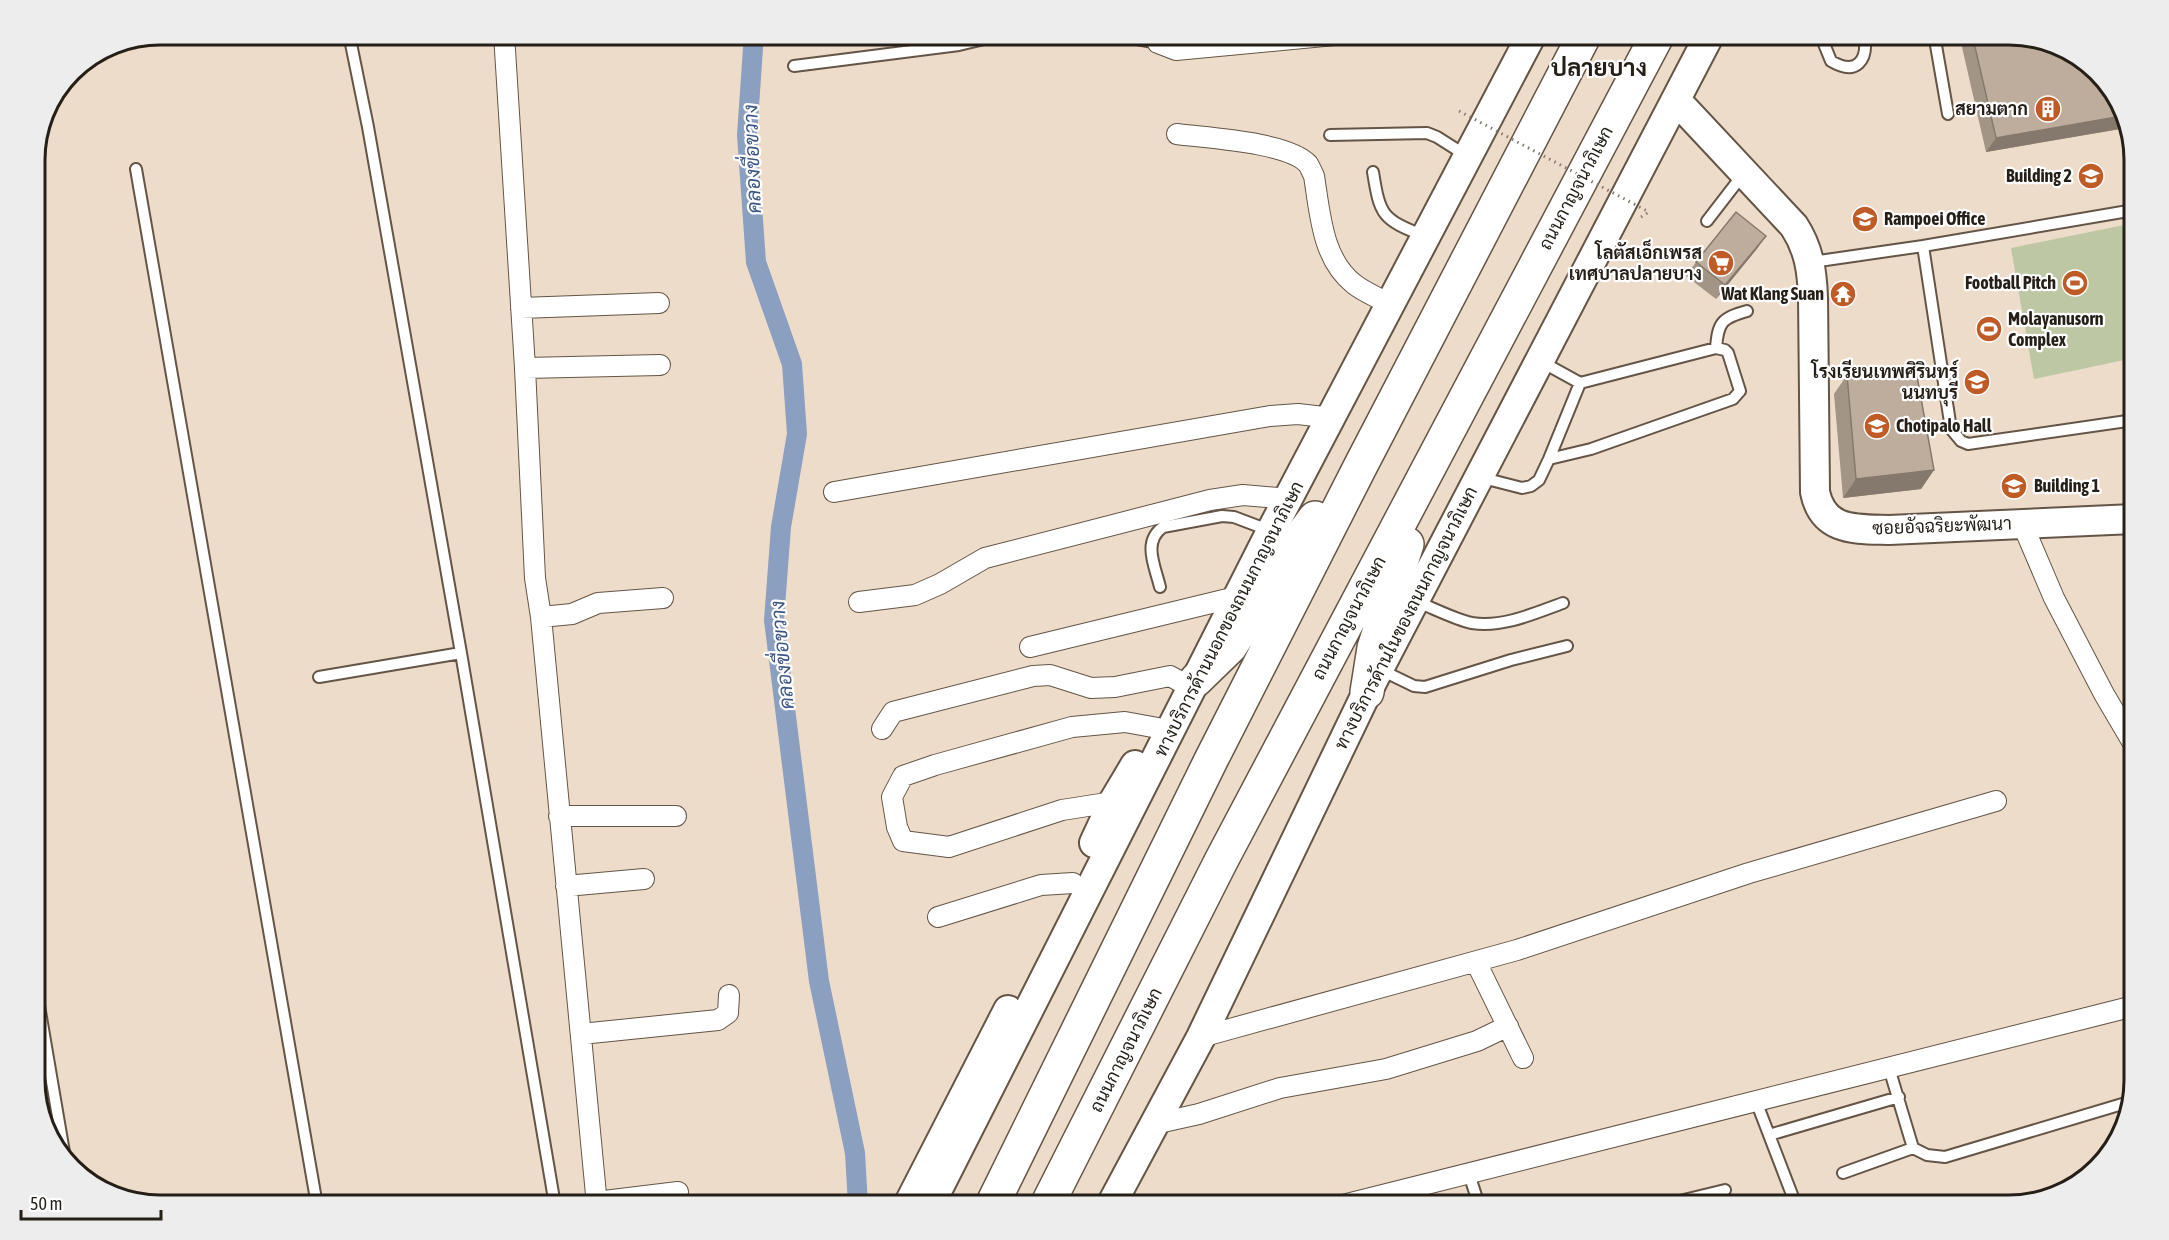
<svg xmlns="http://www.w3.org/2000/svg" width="2169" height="1240" viewBox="0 0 2169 1240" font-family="'Asap Condensed',Sarabun,sans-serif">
	<rect width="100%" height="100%" fill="#eedcca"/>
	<!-- green -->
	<path fill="#bdc7a3" d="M2134 223V358L2034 379 2011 248Z"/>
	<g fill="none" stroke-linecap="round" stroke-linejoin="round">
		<!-- canal -->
		<path stroke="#8b9fc1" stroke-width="20" d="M754 34 747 135 756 262 792 364 797 434 781 527 774 620 819 981 855 1153 858 1205"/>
		<defs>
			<path id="lane" d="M349 34 368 127 461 653 555 1205
				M1111 34 1158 43
				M1783 34 1784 38
				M1820 34 1831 61C1856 76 1869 61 1864 34
				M1934 34 1948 114
				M794 66 959 45 1005 34
				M1330 135 1427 133 1437 137 1467 156
				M136 169 317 1205
				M1373 172C1380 216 1382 219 1424 236
				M1707 221 1744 173
				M1923 246 2134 210
				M1812 262 1923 246 1951 429 1961 441 1968 444 2134 420
				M1716 348C1718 322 1722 318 1747 311
				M1549 459 1591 449 1733 399 1740 391 1728 353 1725 350 1716 348 1580 383
				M1479 477 1522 488 1531 486 1539 480 1549 459 1580 383 1542 362
				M1160 587C1155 566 1142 542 1163 527L1222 516 1234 517 1271 531
				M1415 601C1431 607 1456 620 1472 623 1503 628 1535 613 1563 603
				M1379 669 1414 686 1425 687 1511 660 1567 646
				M319 677 461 653
				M35 982 65 1158
				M1889 1068 1913 1148 1927 1155 1945 1157 2129 1102
				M1756 1101 1796 1205
				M1769 1135 1899 1097
				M1843 1173 1913 1148
				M1469 1174 1479 1205
				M1663 1205 1725 1190"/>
			<path id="street" d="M504 34 525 368 535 578 541 617 597 1205
				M1155 34 1158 43 1176 50 1345 34
				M1177 134C1206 138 1288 142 1308 164 1310 167 1312 172 1314 176 1320 213 1322 259 1354 284 1364 292 1379 298 1391 305
				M521 308 659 303
				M525 368 660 365
				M834 492 1270 416 1298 414 1332 418
				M2022 523 2054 598 2104 694 2134 745
				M859 602 915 595 940 584 985 558 1210 500 1243 495 1289 499
				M541 617 572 614 598 603 663 598
				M1030 647 1240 596
				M882 729 893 712 1033 676 1050 675 1091 688 1115 687 1170 676 1192 688
				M1113 802 1062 810 949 847 903 841 897 827 892 797 903 776 935 765 1072 727 1125 722 1158 728
				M559 816H676
				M566 886 644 879
				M938 917 1041 885 1073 883
				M1476 962 1523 1058
				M581 1034 718 1020 728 1013 729 995
				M1201 1037 1517 950 1749 873 1996 801
				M1163 1122 1199 1114 1280 1088 1386 1069 1477 1041 1508 1026
				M596 1202 678 1192
				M1343 1205 2134 1006"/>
			<path id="secondary" d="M1676 100 1794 226C1809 249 1812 271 1813 297L1815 492C1823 532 1856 529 1889 530L2134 519
				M1094 843 1113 802 1135 765
				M908 1205 1008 1010
				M930 1205 1271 531 1532 34
				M1111 1205 1201 1037 1367 692 1710 34"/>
			<path id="highway" d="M1196 680 1230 647 1303 534 1315 518
				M1367 692 1374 648 1407 544
				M992 1205 1211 760 1360 467 1585 34
				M1047 1205 1221 861 1658 34"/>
		</defs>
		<!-- lane casing -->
		<use href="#lane" stroke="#645546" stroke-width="14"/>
		<!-- street casing -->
		<use href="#street" stroke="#645546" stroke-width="22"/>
		<!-- secondary casing -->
		<use href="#secondary" stroke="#645546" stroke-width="32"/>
		<!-- highway casing -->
		<use href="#highway" stroke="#645546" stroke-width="36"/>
		<!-- path -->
		<path stroke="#84796d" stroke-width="3" stroke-dasharray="1.5 4.5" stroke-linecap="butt" d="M1641 217 1649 212"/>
		<!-- lane -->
		<use href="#lane" stroke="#fff" stroke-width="10"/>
		<!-- street -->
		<use href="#street" stroke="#fff" stroke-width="20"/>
		<!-- secondary -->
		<use href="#secondary" stroke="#fff" stroke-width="28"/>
		<!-- highway -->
		<use href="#highway" stroke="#fff" stroke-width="33"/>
		<!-- path-bridge -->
		<path stroke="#84796d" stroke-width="3" stroke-dasharray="1.5 4.5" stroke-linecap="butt" d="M1459 111 1649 212"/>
	</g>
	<!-- wall -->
	<path fill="#a39586" d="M1959 34H2009L2114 91 2126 128 1986 152Z
		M1766 236 1756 250 1716 299 1686 276 1696 262Z
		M1847 375 1934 470 1921 489 1843 498 1834 394Z"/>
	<!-- shaded-wall -->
	<path fill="#85796d" d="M2122 116 2126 128 1986 152 1996 138Z
		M1766 236 1756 250 1716 299 1725 285Z
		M1934 470 1921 489 1843 498 1856 479Z"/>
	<!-- building -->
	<path fill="#bead9c" stroke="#85796d" stroke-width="1.5" d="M1972 34H2009L2071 51 2114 91 2122 116 1996 138Z
		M1736 212 1766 236 1725 285 1696 262Z
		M1915 365 1934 470 1856 479 1847 375Z"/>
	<!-- icons -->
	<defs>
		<symbol id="building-disc" viewBox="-11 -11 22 22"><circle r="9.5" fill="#bf5b26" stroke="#fff"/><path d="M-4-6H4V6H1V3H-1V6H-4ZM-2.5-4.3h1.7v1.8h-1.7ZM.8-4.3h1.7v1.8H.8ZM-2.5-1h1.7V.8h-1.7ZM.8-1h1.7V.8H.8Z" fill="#fff"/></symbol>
		<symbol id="school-disc" viewBox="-11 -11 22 22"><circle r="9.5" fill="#bf5b26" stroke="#fff"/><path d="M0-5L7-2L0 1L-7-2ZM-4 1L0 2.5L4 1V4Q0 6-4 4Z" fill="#fff"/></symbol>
		<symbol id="supermarket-disc" viewBox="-11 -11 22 22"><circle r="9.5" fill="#bf5b26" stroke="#fff"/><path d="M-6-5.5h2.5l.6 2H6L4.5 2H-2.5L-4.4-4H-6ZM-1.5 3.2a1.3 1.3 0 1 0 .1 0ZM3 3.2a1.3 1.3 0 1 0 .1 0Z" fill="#fff"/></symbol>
		<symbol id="stadium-disc" viewBox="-11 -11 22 22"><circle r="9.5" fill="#bf5b26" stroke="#fff"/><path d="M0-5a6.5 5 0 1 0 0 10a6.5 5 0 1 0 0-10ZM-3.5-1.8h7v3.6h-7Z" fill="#fff"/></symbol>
		<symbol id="temple-disc" viewBox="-11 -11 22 22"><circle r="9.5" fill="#bf5b26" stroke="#fff"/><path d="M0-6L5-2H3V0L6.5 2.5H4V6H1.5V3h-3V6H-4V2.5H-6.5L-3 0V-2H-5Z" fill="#fff"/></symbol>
	</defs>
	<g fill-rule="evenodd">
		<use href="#building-disc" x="2033" y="94" width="30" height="30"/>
		<use href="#school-disc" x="2076" y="161" width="30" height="30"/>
		<use href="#school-disc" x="1850" y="204" width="30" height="30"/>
		<use href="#supermarket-disc" x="1706" y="248" width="30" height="30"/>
		<use href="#stadium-disc" x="2060" y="268" width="30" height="30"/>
		<use href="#temple-disc" x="1828" y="279" width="30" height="30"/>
		<use href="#stadium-disc" x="1974" y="314" width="30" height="30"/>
		<use href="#school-disc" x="1962" y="367" width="30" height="30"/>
		<use href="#school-disc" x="1862" y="411" width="30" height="30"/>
		<use href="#school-disc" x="1999" y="471" width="30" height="30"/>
	</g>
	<g text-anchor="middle" stroke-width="4.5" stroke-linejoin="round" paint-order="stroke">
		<!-- poi labels -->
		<g font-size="18" font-weight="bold" fill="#251f18" stroke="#fff" text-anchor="end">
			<text x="2028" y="115">สยามตาก</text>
			<text x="2072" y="182">Building 2</text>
			<text x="1884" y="225" text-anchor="start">Rampoei Office</text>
			<text x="1702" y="259">โลตัสเอ็กเพรส<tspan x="1702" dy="21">เทศบาลปลายบาง</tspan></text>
			<text x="2056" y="289">Football Pitch</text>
			<text x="1824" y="300">Wat Klang Suan</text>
			<text x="2008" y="325" text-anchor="start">Molayanusorn<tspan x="2008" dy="21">Complex</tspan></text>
			<text x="1958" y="378">โรงเรียนเทพศิรินทร์<tspan x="1958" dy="21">นนทบุรี</tspan></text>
			<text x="1896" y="432" text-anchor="start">Chotipalo Hall</text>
			<text x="2034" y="492" text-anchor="start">Building 1</text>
		</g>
		<!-- street labels -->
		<g font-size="18" fill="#251f18" stroke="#fff">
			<text transform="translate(1576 188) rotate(-62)" y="6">ถนนกาญจนาภิเษก</text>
			<text transform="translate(1942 526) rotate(-2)" y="6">ซอยอัจฉริยะพัฒนา</text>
			<text transform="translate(1349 618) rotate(-62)" y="6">ถนนกาญจนาภิเษก</text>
			<text transform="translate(1406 618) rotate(-63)" y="6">ทางบริการด้านในของถนนกาญจนาภิเษก</text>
			<text transform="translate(1229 619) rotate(-63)" y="6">ทางบริการด้านนอกของถนนกาญจนาภิเษก</text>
			<text transform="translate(1126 1050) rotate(-63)" y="6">ถนนกาญจนาภิเษก</text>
		</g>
		<!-- water labels -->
		<g font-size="20" font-style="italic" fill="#3b5585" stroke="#fff">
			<text transform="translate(752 159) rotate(-92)" y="7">คลองขื่อขวาง</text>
			<text transform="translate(782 655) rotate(-95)" y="7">คลองขื่อขวาง</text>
		</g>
		<!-- district labels -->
		<g font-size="24" font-weight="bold" fill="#251f18" stroke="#fff">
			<text x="1599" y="76">ปลายบาง</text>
		</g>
	</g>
	<!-- crop -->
	<path d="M0 0H2169V1240H0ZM160 45H2009A115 115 0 0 1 2124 160V1080A115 115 0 0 1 2009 1195H160A115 115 0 0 1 45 1080V160A115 115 0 0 1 160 45Z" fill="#eeeded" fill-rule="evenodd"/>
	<path fill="none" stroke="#251f18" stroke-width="3" d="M160 45H2009A115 115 0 0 1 2124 160V1080A115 115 0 0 1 2009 1195H160A115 115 0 0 1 45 1080V160A115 115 0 0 1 160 45Z"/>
	<!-- scale -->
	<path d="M21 1210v9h140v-9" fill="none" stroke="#251f18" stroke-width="3"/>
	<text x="30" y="1210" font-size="18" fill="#251f18" stroke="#ffffff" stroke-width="4.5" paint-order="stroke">50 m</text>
</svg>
